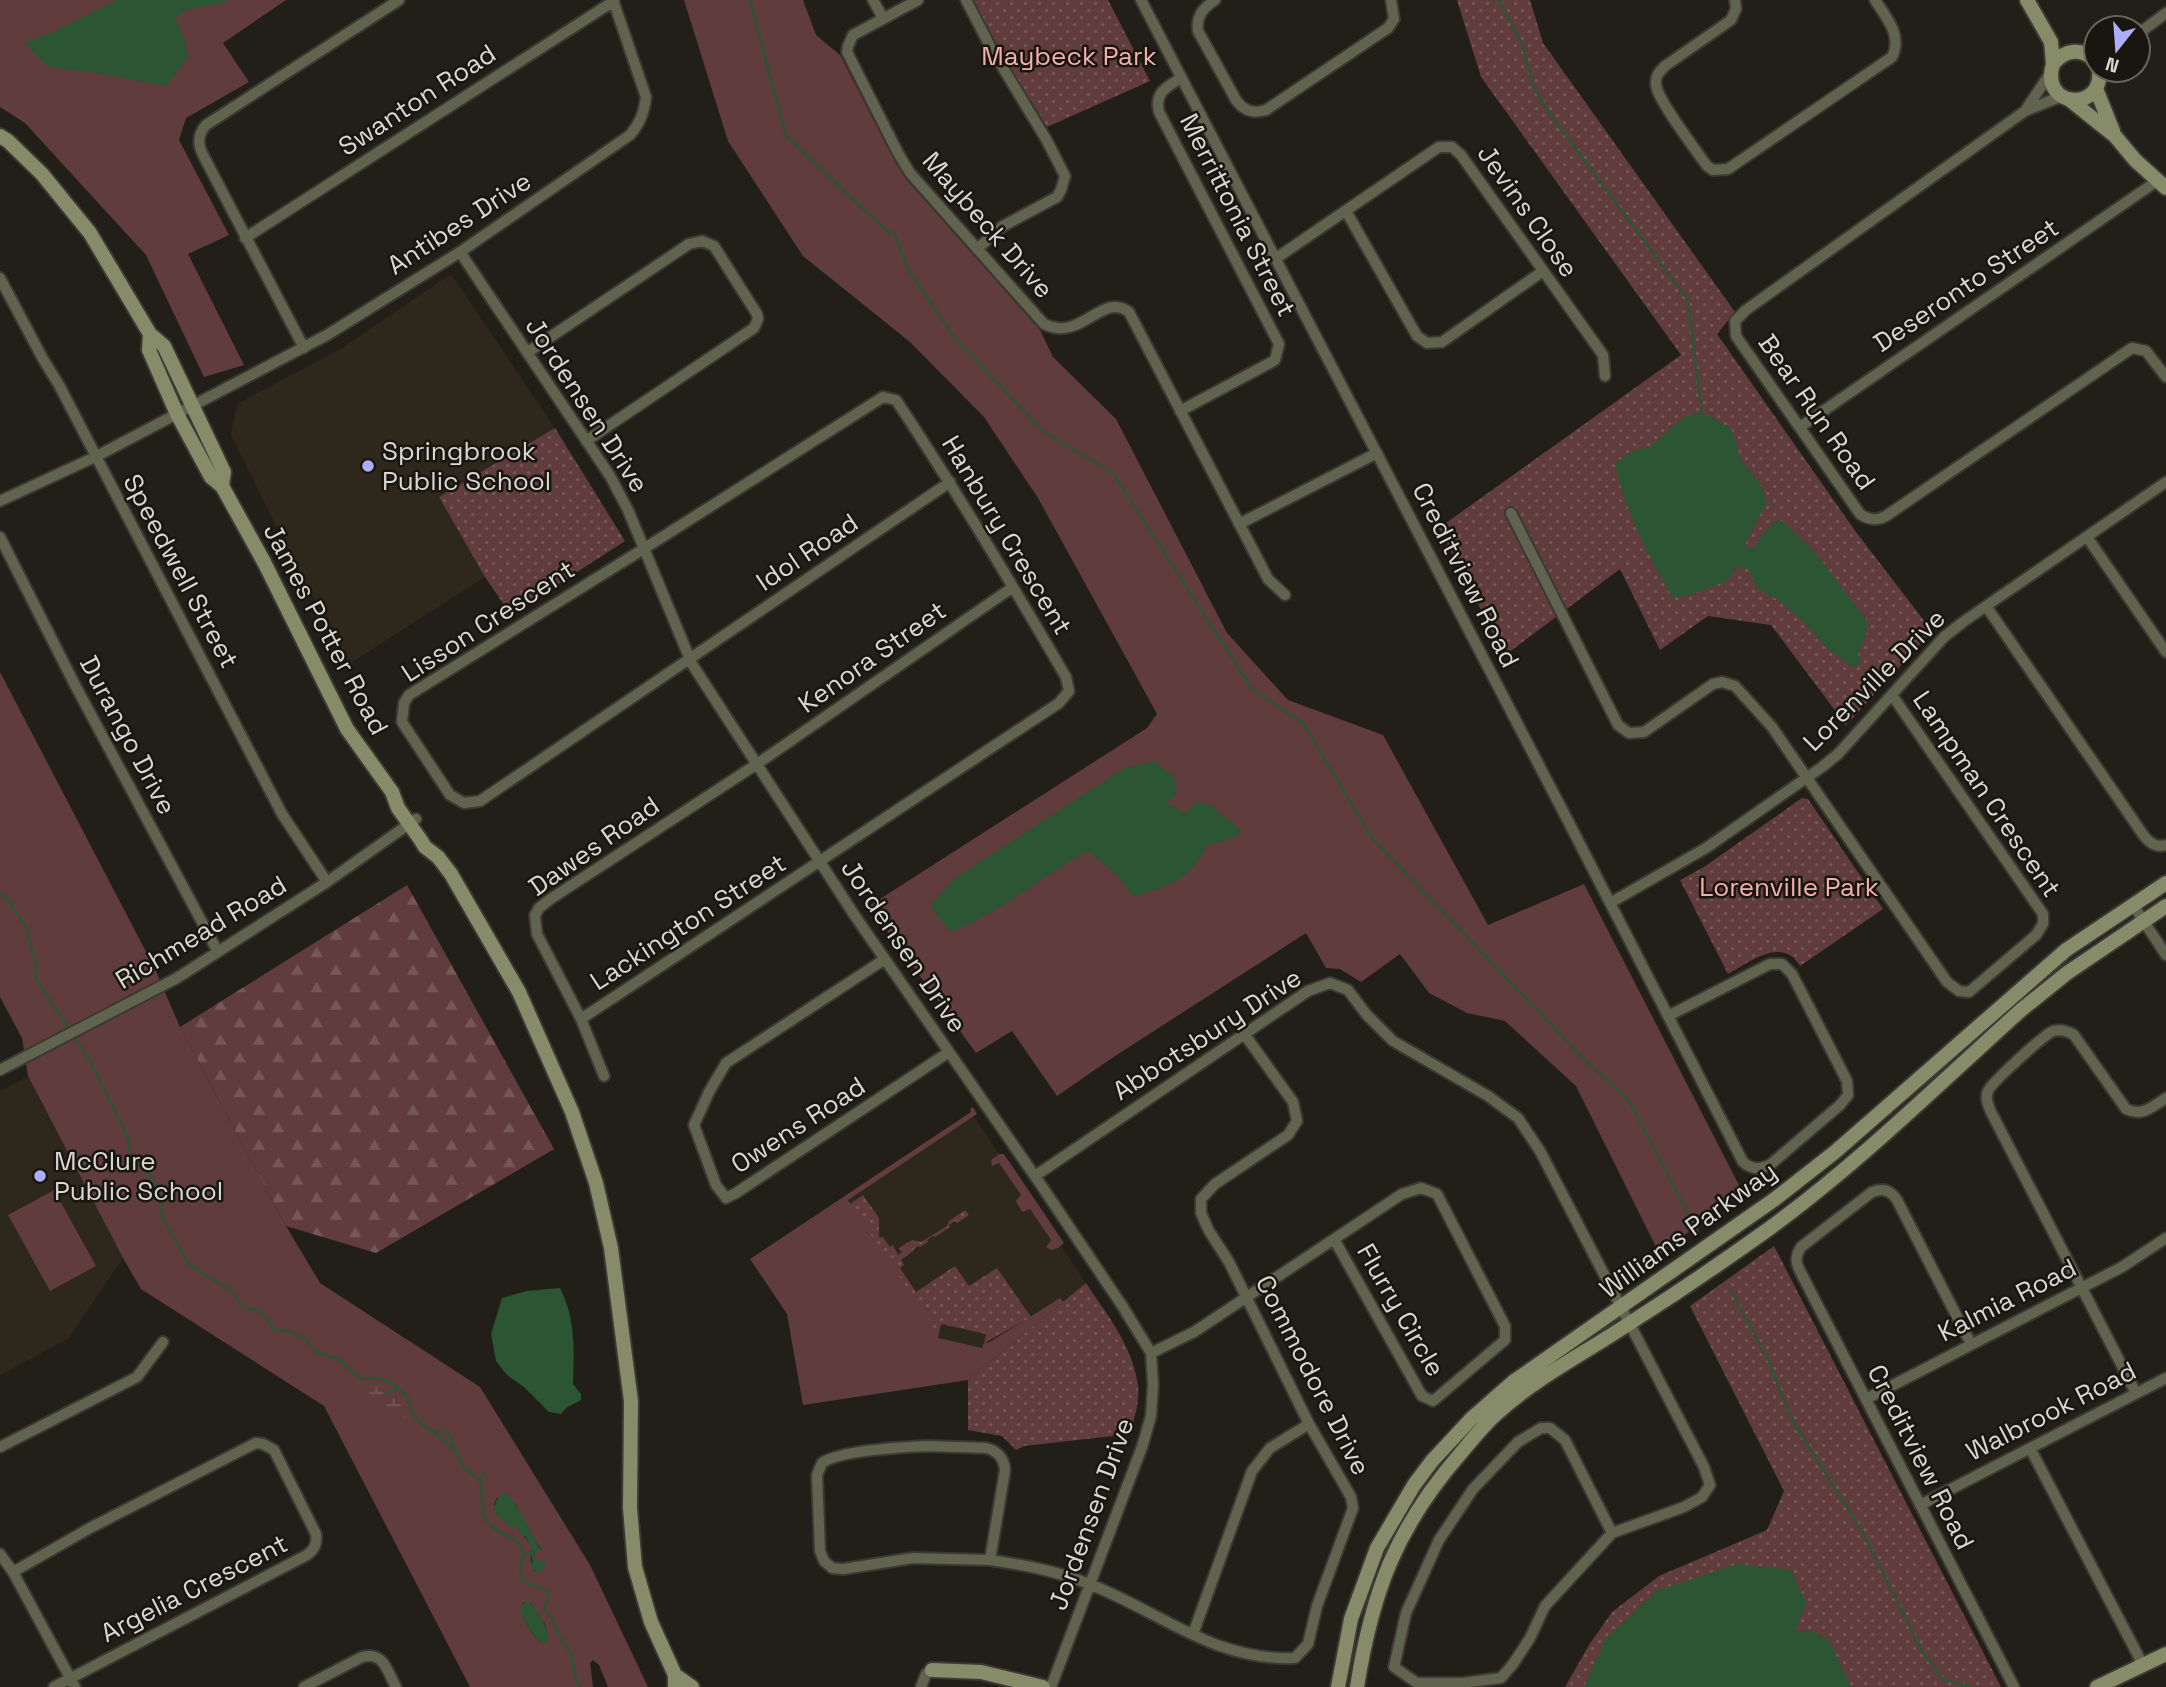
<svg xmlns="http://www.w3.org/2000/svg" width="2166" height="1687" viewBox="0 0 2166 1687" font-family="'Space Grotesk',sans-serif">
	<defs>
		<pattern id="forest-firs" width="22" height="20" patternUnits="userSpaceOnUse" patternTransform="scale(1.75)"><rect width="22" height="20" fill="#603c3d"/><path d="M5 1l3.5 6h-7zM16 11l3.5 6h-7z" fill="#765758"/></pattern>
		<pattern id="wetland-marsh" width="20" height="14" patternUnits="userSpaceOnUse" patternTransform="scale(1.75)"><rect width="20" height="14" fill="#603c3d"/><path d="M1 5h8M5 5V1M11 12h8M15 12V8" fill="none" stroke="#765758"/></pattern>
		<pattern id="park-dots" width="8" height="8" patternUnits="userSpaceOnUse" patternTransform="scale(1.75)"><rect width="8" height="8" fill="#603c3d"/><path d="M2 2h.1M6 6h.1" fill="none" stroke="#765758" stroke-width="1.8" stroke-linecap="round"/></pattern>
	</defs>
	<rect width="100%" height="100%" fill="#221f18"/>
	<!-- built -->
	<path fill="#2e271b" d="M451 274 555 428 439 497 485 577 349 664 286 546 231 435 237 404 342 348Z
		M28 1076 123 1258 68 1339 0 1375V1091Z
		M971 1112 1086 1283 968 1380 803 1405 787 1314 750 1259Z"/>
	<!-- green -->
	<path fill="#603c3d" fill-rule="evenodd" d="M0 0H286L223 43 249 82 186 118 179 140 229 235 188 254 244 365 204 377 146 255 25 123 0 107Z
		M684 0H803L816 35 840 55 895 162 907 180 1040 330 1053 357 1116 419 1227 633 1288 700 1383 735 1488 925 1584 884 1741 1189 1660 1255 1576 1086 1505 1021 1467 1013 1429 993 1400 954 1361 982 1340 969 1326 968 1306 933 1112 1058 1057 1096 1012 1031 976 1053 869 906 1147 728 1157 714 1038 498 984 417 910 342 803 256 728 141Z
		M0 672 155 969 180 1027 286 1226 320 1283 480 1387 590 1565 648 1687H608L599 1665 593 1660 590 1663 593 1687H470L324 1406 141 1289 123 1258 28 1076 22 1038 0 997ZM501 1497 516 1504 526 1528 541 1549 535 1551C533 1558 536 1564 534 1572L531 1561 532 1547 524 1536 522 1535 515 1524C500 1520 500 1518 494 1504L497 1498ZM530 1602 545 1624 547 1631 541 1643C530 1631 520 1620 523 1603Z
		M973 1107 977 1114 848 1200 939 1333 938 1338 982 1348 984 1343 990 1342 1060 1298 1063 1302 968 1380 803 1405 787 1314 750 1259 971 1112 970 1109Z
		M999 1154H1004L1064 1243 1058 1248 1051 1250 1046 1247 1051 1240 1030 1209 1022 1212 1016 1201 1021 1195 999 1163 992 1166 991 1160Z
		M54 1190 96 1266 50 1291 8 1215Z"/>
	<!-- forest -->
	<path fill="url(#forest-firs)" d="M407 885 554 1149 376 1253 286 1226 180 1027Z"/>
	<!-- wetland -->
	<path fill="url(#wetland-marsh)" d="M374 1385 404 1405 407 1427 391 1411H383L364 1399 363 1393 367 1388Z"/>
	<!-- park -->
	<path fill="url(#park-dots)" d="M973 0H1108L1150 81 1047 127 1001 53Z
		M1457 0H1530L1543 43 1735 312 1717 334 1856 532 1932 631 1846 725 1771 625 1708 616 1660 650 1620 569 1508 653 1501 649 1439 528 1681 355 1481 77Z
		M555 428 625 541 511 615 485 577 439 497Z
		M1802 798 1808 799 1883 909 1800 966C1782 936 1750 962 1728 974L1680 880 1704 867Z
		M863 1195 879 1218V1237H883L890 1247 893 1245 898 1255 902 1252 899 1248 912 1240 921 1242 947 1226 949 1221 965 1210 969 1215 957 1223 955 1221 949 1225 950 1227 935 1237 933 1236 927 1240 928 1242 920 1247 918 1246 913 1250V1251L901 1260 904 1265 900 1268 916 1292 955 1266 969 1286 997 1268 1031 1317 984 1343 986 1334 941 1324 939 1333 937 1332 850 1204Z
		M1774 1246 2001 1687H1565L1589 1645 1612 1612 1659 1576 1767 1530 1784 1491 1690 1306Z
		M1086 1283C1107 1315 1133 1346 1138 1386 1140 1402 1134 1419 1130 1434L1024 1446 1016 1450 1002 1436 968 1430V1380Z"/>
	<!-- water -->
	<path fill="#2c5533" d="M117 0H227L223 3 190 9 175 17 185 40 188 57 166 86 91 72 48 67 24 43 55 31Z
		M1696 413 1712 417 1732 430 1741 460 1762 487 1767 502 1746 542 1747 548H1755L1760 537 1775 521H1782L1813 550 1868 622 1866 634 1858 654 1861 663 1853 667 1828 649 1806 624 1778 600 1757 588 1749 570 1738 566 1727 581 1691 595 1673 598C1648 556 1625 511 1615 463L1633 451 1651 446 1681 419Z
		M1153 761 1176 778 1175 796 1166 803 1185 813 1196 802 1209 804 1242 831 1233 838 1206 846C1191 881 1167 886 1133 897L1119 877 1088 851C1041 876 1000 914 950 932L930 906 955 878 1123 769Z
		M560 1288C576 1319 574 1351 573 1384L581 1394V1400L566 1408 561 1414 549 1412 524 1387 507 1375 496 1361 491 1334 502 1298 527 1291Z
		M506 1493C520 1506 530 1533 542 1552L535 1551 534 1553 536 1560 545 1562V1567L540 1572H535L532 1568V1548L525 1536H522L515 1525 512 1528 494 1512C494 1503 497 1496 506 1493Z
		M1737 1564 1791 1570 1806 1603 1795 1632 1810 1630 1829 1640 1851 1687H1584L1605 1640 1656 1591Z
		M525 1602H530C539 1615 549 1625 548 1641L546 1643H541C531 1631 523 1624 521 1607Z"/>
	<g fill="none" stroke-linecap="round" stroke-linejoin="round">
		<!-- stream -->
		<path stroke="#2c5533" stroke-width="2.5" d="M750 0 786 136 888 232 894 233 908 269 954 337 1044 432 1113 473 1252 689 1303 723 1372 838 1588 1063 1628 1099 1698 1232
			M1499 0 1522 44 1534 88 1550 114 1688 300 1702 416
			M0 894 7 899 25 925 35 960 36 979 69 1029
			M73 1035 89 1059 127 1135 132 1158 153 1179 161 1198 162 1217 188 1263 208 1277 228 1288 244 1307 262 1312 274 1329 291 1332 306 1339 316 1352 340 1360 361 1379 376 1378 390 1382 407 1396 412 1413 426 1428 432 1431H444L450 1436 464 1468 480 1480C483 1490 481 1510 485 1518 491 1533 511 1533 520 1545 527 1556 517 1567 522 1578 529 1589 543 1583 549 1594L544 1609 552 1618 559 1635 571 1654 576 1680 581 1687
			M1730 1289 1768 1359 1791 1418 1863 1533 1923 1653 1944 1680 1970 1686
			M386 1394 391 1391 399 1390
			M432 1431 456 1451
			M480 1480 484 1473
			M524 1555 532 1553"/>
		<defs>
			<path id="street" d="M873 0 883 18
				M918 0 853 35 848 46 847 52 898 153 910 173 1044 324C1081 343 1102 291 1129 312L1268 579 1285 595
				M966 0 991 48 1046 139 1065 176 1061 190 1057 197 1003 226 977 249
				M1141 0 1567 819 1743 1162C1752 1170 1761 1170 1771 1164L1840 1105 1848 1095 1847 1081 1792 974 1782 964H1770L1668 1016
				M1215 0C1203 8 1196 16 1198 31L1236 100C1244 111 1253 114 1266 110L1388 28 1394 19 1391 0
				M1735 0 1736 9 1731 20 1665 66C1659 72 1655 76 1656 85 1658 101 1696 150 1707 166L1713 170 1728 169 1892 57C1903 36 1886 17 1875 0
				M2138 34 2166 13
				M2100 81 2108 70
				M2062 96 2025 111 1746 310 1735 321 1736 336 1860 514C1869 520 1876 521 1886 516L2132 348 2146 351 2166 377
				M2025 111 2051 72
				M1346 211 1417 336 1427 343 1442 342 1543 271
				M245 238 614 1
				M460 252 610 476 628 510 692 664 855 916 1041 1185 1123 1307 1151 1353 1153 1385 1151 1416 1142 1447 1051 1687
				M1275 259 1433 151 1439 147H1452L1461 155 1603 355 1605 376
				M0 278 43 359 59 385 282 814 327 882
				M304 348 203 155C197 143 198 134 206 125L399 0
				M528 352 689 244 702 241 714 246 757 314 758 319 754 328 586 441
				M1180 411 1270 363 1275 360 1279 344 1159 112C1154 92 1167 87 1181 78
				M1800 427 2157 181
				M0 501 95 457 327 335 460 252 630 135C640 123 644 113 646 97L613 0
				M1511 513 1618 725 1629 733 1644 732 1713 684 1722 682 1735 686 1772 727 1947 982 1959 991 1969 992 2036 935 2043 924V914L1892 695
				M1239 524 1377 453
				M0 537 75 685 218 952
				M2087 537 2166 652
				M1986 606 2144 836C2150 843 2156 848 2166 845
				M1610 903 1706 848 1822 767 1838 754 1944 637 1963 622 2166 482
				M2133 905 2166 955
				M885 959 726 1063 709 1092 694 1125 716 1185 726 1198 736 1193 949 1052
				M581 1019 1059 703 1069 691 1066 677C1011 583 956 490 896 400L883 397 645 548 409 695 404 703 402 722 450 795 464 803 480 801 950 482
				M0 1070 177 978 327 882 416 819
				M604 1076 581 1019 537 934 535 915 539 908 549 900 757 764 1013 587
				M1035 1176 1308 991 1330 983 1348 990 1366 1014 1393 1041 1488 1096 1518 1118 1540 1151 1704 1467 1710 1485 1702 1497 1684 1507 1612 1533 1545 1606 1530 1638 1513 1664 1501 1678 1462 1683H1417L1394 1667 1406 1613 1439 1540 1473 1489 1518 1442 1541 1428H1550L1565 1440 1612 1533
				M1971 1344 1897 1200C1890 1190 1884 1188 1872 1192L1801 1247C1796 1255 1795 1261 1799 1269L2014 1687
				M1151 1353 1194 1332 1402 1194 1421 1188 1437 1194 1505 1326V1340L1433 1401 1422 1396 1334 1239
				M2136 1393 1991 1112C1988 1105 1985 1098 1988 1091 1992 1082 2044 1035 2053 1031 2061 1029 2068 1031 2074 1035L2126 1109C2142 1117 2152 1107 2166 1098
				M1866 1399 2122 1267 2166 1238
				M928 1446 986 1448C998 1451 1004 1459 1005 1470L990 1560 913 1558 843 1569 832 1568 824 1561 820 1551 817 1475 822 1463C840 1450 905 1447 928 1446Z
				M0 1447 137 1377 163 1342
				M2030 1448 2143 1665
				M1920 1505 2166 1378
				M0 1554 13 1572 75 1687
				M990 1560C1024 1565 1057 1571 1089 1584 1161 1612 1213 1661 1295 1658L1308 1644 1317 1606 1353 1508 1351 1497 1309 1424 1229 1262 1209 1231 1201 1213V1199L1215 1184 1288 1135 1297 1121 1293 1102 1245 1035
				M13 1572 90 1528 256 1443 263 1444 274 1450 316 1534C317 1544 315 1549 307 1555L54 1687
				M1193 1634 1252 1471 1270 1448 1309 1424
				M304 1687 362 1657C384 1651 387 1671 396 1687
				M921 1687 926 1674 932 1670"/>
			<path id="secondary" d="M2027 0 2051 42 2053 64
				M2096 62C2083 47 2065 49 2053 64 2039 108 2104 113 2099 70
				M2096 89 2113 131
				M2070 100 2115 136 2135 160 2166 188
				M0 136 8 141 42 174 90 233 150 334 164 346 224 472 222 486
				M150 334 149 350 177 414 211 477 222 486 264 562 347 729 392 792 398 808 420 839 425 847 438 857 451 874 519 992 572 1112 596 1183 611 1248 631 1401 630 1508 635 1567 651 1622 675 1675V1687
				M932 1670 981 1672 1043 1687
				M675 1675 692 1687
				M1338 1687 1351 1619 1377 1548 1414 1485 1432 1461 1471 1419 1513 1382 1775 1199 1835 1152 2066 950 2166 883
				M1357 1687C1372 1592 1396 1528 1460 1454 1471 1441 1482 1427 1495 1415 1535 1378 1585 1353 1630 1323 1677 1293 1724 1261 1770 1228 1859 1163 1939 1084 2021 1010L2067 973 2166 906
				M2097 1687 2166 1654"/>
		</defs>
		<!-- street casing -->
		<use href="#street" stroke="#3c3932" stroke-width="14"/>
		<!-- secondary casing -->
		<use href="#secondary" stroke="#3c3932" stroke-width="18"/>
		<!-- street -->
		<use href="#street" stroke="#60644f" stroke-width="10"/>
		<!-- secondary -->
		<use href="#secondary" stroke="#868b69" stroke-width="14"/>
	</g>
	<!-- markers -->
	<g fill="#abaffb" stroke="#19160f" stroke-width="2.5">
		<circle cx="368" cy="466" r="7"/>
		<circle cx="40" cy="1176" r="7"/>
	</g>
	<g text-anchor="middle" stroke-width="5" stroke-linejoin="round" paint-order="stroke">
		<!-- park labels -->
		<g font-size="26" fill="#f4aeae" stroke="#19160f">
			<text x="1069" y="65">Maybeck Park</text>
			<text x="1789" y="896">Lorenville Park</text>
		</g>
		<!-- street labels -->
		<g font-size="26" fill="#d9d7d2" stroke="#19160f">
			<text transform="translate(417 100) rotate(-33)" y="9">Swanton Road</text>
			<text transform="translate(1528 211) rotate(55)" y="9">Jevins Close</text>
			<text transform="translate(1238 215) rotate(63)" y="9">Merrittonia Street</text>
			<text transform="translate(459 223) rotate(-33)" y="9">Antibes Drive</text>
			<text transform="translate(988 225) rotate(49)" y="9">Maybeck Drive</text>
			<text transform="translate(1966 285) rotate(-34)" y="9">Deseronto Street</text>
			<text transform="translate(587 405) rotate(57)" y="9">Jordensen Drive</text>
			<text transform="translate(1817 412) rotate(55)" y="9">Bear Run Road</text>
			<text transform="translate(1007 535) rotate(59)" y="9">Hanbury Crescent</text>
			<text transform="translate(807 552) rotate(-34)" y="9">Idol Road</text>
			<text transform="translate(181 571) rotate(62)" y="9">Speedwell Street</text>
			<text transform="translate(1466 575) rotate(63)" y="9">Creditview Road</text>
			<text transform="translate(488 621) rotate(-33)" y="9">Lisson Crescent</text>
			<text transform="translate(326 629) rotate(62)" y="9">James Potter Road</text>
			<text transform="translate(872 657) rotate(-35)" y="9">Kenora Street</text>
			<text transform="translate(1874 680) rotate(-45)" y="9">Lorenville Drive</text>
			<text transform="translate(128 735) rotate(62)" y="9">Durango Drive</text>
			<text transform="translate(1987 794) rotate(56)" y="9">Lampman Crescent</text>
			<text transform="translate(594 846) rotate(-35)" y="9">Dawes Road</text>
			<text transform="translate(688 922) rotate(-33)" y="9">Lackington Street</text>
			<text transform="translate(201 932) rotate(-31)" y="9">Richmead Road</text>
			<text transform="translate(904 946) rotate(56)" y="9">Jordensen Drive</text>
			<text transform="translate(1207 1034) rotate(-33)" y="9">Abbotsbury Drive</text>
			<text transform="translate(798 1125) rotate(-33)" y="9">Owens Road</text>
			<text transform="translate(1688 1230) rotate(-36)" y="9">Williams Parkway</text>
			<text transform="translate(2007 1300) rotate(-27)" y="9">Kalmia Road</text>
			<text transform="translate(1401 1310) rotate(60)" y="9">Flurry Circle</text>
			<text transform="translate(1313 1375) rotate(63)" y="9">Commodore Drive</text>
			<text transform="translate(2051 1411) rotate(-27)" y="9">Walbrook Road</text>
			<text transform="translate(1921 1457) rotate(63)" y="9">Creditview Road</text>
			<text transform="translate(1091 1514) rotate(-70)" y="9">Jordensen Drive</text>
			<text transform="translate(194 1588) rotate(-27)" y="9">Argelia Crescent</text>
		</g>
		<!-- poi labels -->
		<g font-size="26" fill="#d9d7d2" stroke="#19160f" text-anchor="start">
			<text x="382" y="460">Springbrook<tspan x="382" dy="30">Public School</tspan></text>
			<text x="54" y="1170">McClure<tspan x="54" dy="30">Public School</tspan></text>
		</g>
	</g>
	<!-- north arrow -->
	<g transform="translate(2117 49) rotate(197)"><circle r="33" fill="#19160f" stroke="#66635d" stroke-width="2"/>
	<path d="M0-5L12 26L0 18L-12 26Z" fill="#abaffb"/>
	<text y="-10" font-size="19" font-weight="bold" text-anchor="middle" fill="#d9d7d2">N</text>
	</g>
</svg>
